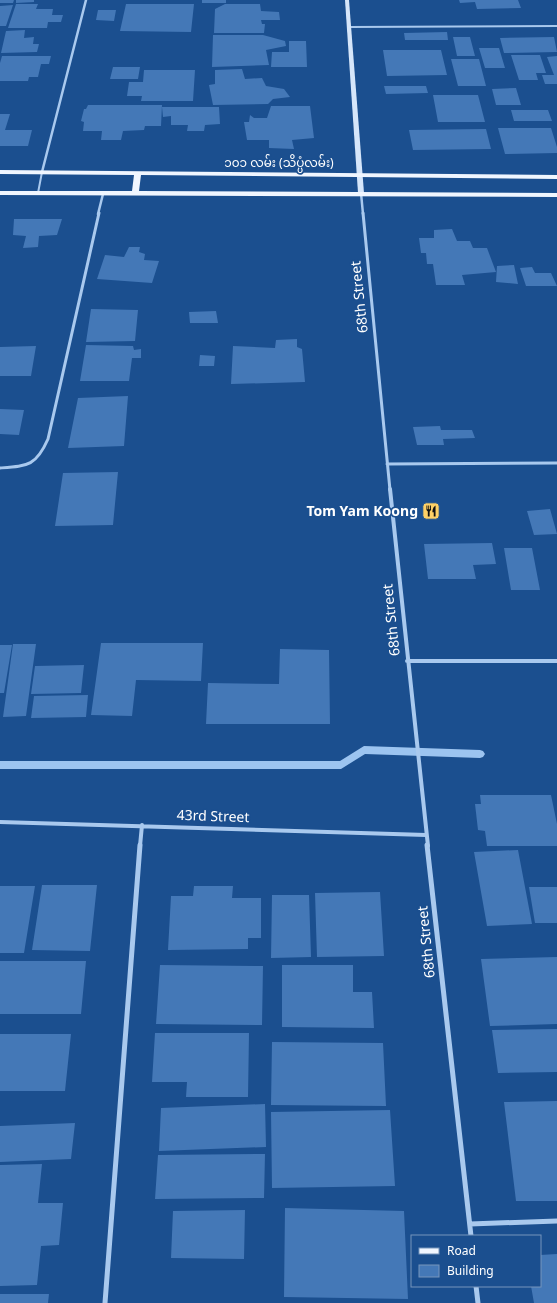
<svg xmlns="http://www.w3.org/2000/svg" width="557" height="1303" viewBox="0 0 557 1303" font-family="'Noto Sans','Noto Sans Myanmar',sans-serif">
	<rect width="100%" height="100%" fill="#1b4f8f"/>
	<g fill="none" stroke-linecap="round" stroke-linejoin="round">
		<!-- stream -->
		<path fill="#9cc4f0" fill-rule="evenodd" d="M364 746 480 750 483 751 485 754 483 757 480 758 365 754 341 769H0V761H340Z"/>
	</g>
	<!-- building -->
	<path fill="#4478b7" d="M0 0H14L13 3H0Z
		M16 0H34V2L16 3Z
		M202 0H226V3H202Z
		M459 0H518L521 8 477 9 475 2 460 3Z
		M16 4H38L36 9H53L52 15H63L61 22H48L47 28H8Z
		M126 4H194L191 32 120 31Z
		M225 4H260L261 11 279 12 280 20H261L262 24H265L264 33H214L215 9Z
		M13 5 6 26H0V6Z
		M98 10H116L114 21 96 20Z
		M25 30 24 38 34 37 33 44H39L37 52 1 53 6 31Z
		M447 32 448 40H405L404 33Z
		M213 35H263L285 41 286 46 266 50 269 65 212 67Z
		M453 37H470L475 56H457Z
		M554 37 557 52 504 53 500 38Z
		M289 41H306L307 67H271L272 52H289Z
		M479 48H499L505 68H485Z
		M383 50H441L447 75 387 76Z
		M511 55H540L546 73H536L538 80H519Z
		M2 56H51L49 64H41L38 77H29L28 81H0V63Z
		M557 56V84H545L542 75H554L547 57Z
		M451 59H479L486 86H458Z
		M113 67H140L138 79H110Z
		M242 69 245 79 262 78 266 86 284 89 290 97 273 99 268 104 213 105 209 85 215 84V70Z
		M144 70H195L193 101H141L142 96H127L129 82H143Z
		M384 86H426L428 93 386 94Z
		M516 88 521 105H496L492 89Z
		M433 95H478L485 122H438Z
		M88 105H162L161 126H145L144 130 123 131 121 140H101L102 131H83L84 122 81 121 84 109H86Z
		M271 106H310L314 138 292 140 294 149 269 148V140H247L244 122H249L250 115 254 118H267Z
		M162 107H219L220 124 205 125 204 131H187L188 125H171V116L163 117Z
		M511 110H548L552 121H514Z
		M0 114H10L5 130H32L28 146H0Z
		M498 128H551L557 147V153L505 154Z
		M486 129 491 149 413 150 409 130Z
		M14 219H62L57 235 39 236 38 247 23 248 26 236 13 235Z
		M452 229 457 241H470L473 248H487L496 272 462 275 465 285H436L433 264H427L426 253H421L419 238H434V230Z
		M129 247H140L139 252 145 254 144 260 159 261 152 283 97 279 105 255 124 257Z
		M514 265 518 284 496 282 497 266Z
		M532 267 535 273H551L557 286H526L520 268Z
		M91 309 138 310 135 341 86 342Z
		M216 311 218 323H190L189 312Z
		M297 339V347L302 349 305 382 231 384 233 346 275 348 276 340Z
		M86 345 133 346 134 350 141 349V358H132L129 381H80Z
		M36 346 31 376H0V347Z
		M200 355 215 356 214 366H199Z
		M128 396 124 446 68 448 78 398Z
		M0 409 24 410 19 435 0 434Z
		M440 426 441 430H472L475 438 443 439 444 445H417L413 427Z
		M118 472 113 525 55 526 63 473Z
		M550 509 557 534 534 535 527 511Z
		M492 543 496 564 473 565 476 579H428L424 544Z
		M504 548H532L540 590H511Z
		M101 643H203L201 681 136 680 132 716 91 715Z
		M13 644H36L26 716 3 717Z
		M0 645H12L4 693H0Z
		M280 649 329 650 330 724H206L208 683 279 684Z
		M84 665 81 693 31 694 35 666Z
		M88 695 86 717 31 718 34 696Z
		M480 795H551L557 824V846H487L485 831 478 830 475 804H481Z
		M518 850 532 924 487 926 474 852Z
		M42 885H97L90 951 32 950Z
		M0 886H35L24 953H0Z
		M194 886H233L232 898H261V938H248V949L168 950 171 896H193Z
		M529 887H557V923H535Z
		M380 892 384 956 317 957 315 893Z
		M272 895H309L311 957 271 958Z
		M557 957V1024L490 1026 481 959Z
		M0 961H86L81 1014H0Z
		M160 965 263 966 262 1025 156 1024Z
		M282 965H353V992H372L374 1028 282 1027Z
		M557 1029V1072L498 1073 492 1030Z
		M155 1033H249L248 1097H186L187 1082H152Z
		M0 1034H71L65 1091H0Z
		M272 1042 383 1043 386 1106 271 1105Z
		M557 1101V1201H516L504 1102Z
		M265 1104 266 1147 159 1151 161 1108Z
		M390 1110 395 1186 272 1188 271 1112Z
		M75 1123 71 1159 0 1162V1126Z
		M265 1154 264 1198 155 1199 158 1155Z
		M42 1164 38 1203H63L59 1245 41 1246 37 1285 0 1286V1165Z
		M285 1208 404 1211 408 1299 284 1297Z
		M245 1210 244 1259 171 1258 173 1211Z
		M557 1254V1303H534L531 1286H540V1255Z
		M0 1294H49L48 1303H0Z"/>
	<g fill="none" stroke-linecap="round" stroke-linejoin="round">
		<!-- lane -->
		<path stroke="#a9c9ee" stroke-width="2" d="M349 27 557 26
			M38 193 42 172"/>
		<!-- street-far3 -->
		<path stroke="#a9c9ee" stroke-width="2.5" d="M42 172 86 0
			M361 193 363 214
			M98 214 103 194"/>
		<!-- street-far2 -->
		<path stroke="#a9c9ee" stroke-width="3" d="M363 213 390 490
			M387 464 557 463
			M0 468C28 466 36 466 48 439L99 213"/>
		<!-- street-far1 -->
		<path stroke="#a9c9ee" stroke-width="4" d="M390 489 428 846
			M407 661H557
			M0 822 426 835
			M140 846 142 825"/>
		<!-- street -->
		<path stroke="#a9c9ee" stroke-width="5" d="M427 845 471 1236
			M470 1224 557 1221
			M476 1286 478 1303
			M105 1303 140 845"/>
		<!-- secondary -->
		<path fill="#d6e6fa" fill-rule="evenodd" d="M345 0H349L364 193 361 195 358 193Z"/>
		<!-- primary -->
		<path fill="#f0f6ff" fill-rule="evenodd" d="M0 170 557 175V179L141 175 139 191 557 193V197L0 195V191H132L134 175 0 174Z"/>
	</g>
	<!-- icons -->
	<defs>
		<symbol id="restaurant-square" viewBox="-11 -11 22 22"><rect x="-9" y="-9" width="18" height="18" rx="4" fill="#ffd166" stroke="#1b4f8f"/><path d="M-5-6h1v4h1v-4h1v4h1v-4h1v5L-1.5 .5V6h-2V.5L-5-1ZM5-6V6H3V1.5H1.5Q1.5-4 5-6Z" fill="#111"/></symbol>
	</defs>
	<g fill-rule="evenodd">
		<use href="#restaurant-square" x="421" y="501" width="20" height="20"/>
	</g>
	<g text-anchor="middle" stroke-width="3.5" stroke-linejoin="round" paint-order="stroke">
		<!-- far-street labels -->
		<g font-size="12" fill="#fff" stroke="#1b4f8f">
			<text x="279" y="167">၁၀၁ လမ်း (သိပ္ပံလမ်း)</text>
		</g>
		<!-- street labels -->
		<g font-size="14" fill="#fff" stroke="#1b4f8f">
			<text transform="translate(359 297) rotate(-96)" y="5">68th Street</text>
			<text transform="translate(391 620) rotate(-96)" y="5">68th Street</text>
			<text transform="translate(213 816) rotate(2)" y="5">43rd Street</text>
			<text transform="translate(426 942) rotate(-96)" y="5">68th Street</text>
		</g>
		<!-- poi labels -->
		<g font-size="14" font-weight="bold" fill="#fff" stroke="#1b4f8f" text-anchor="end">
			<text x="418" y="516">Tom Yam Koong</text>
		</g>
	</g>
	<!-- legend -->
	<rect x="411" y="1235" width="130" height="52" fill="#1b4f8f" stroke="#7695bc"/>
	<rect x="419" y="1248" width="20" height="6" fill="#f0f6ff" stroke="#7695bc"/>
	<text x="447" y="1255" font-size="12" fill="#ffffff">Road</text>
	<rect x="419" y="1265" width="20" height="12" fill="#4478b7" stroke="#7695bc"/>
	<text x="447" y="1275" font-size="12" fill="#ffffff">Building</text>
</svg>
